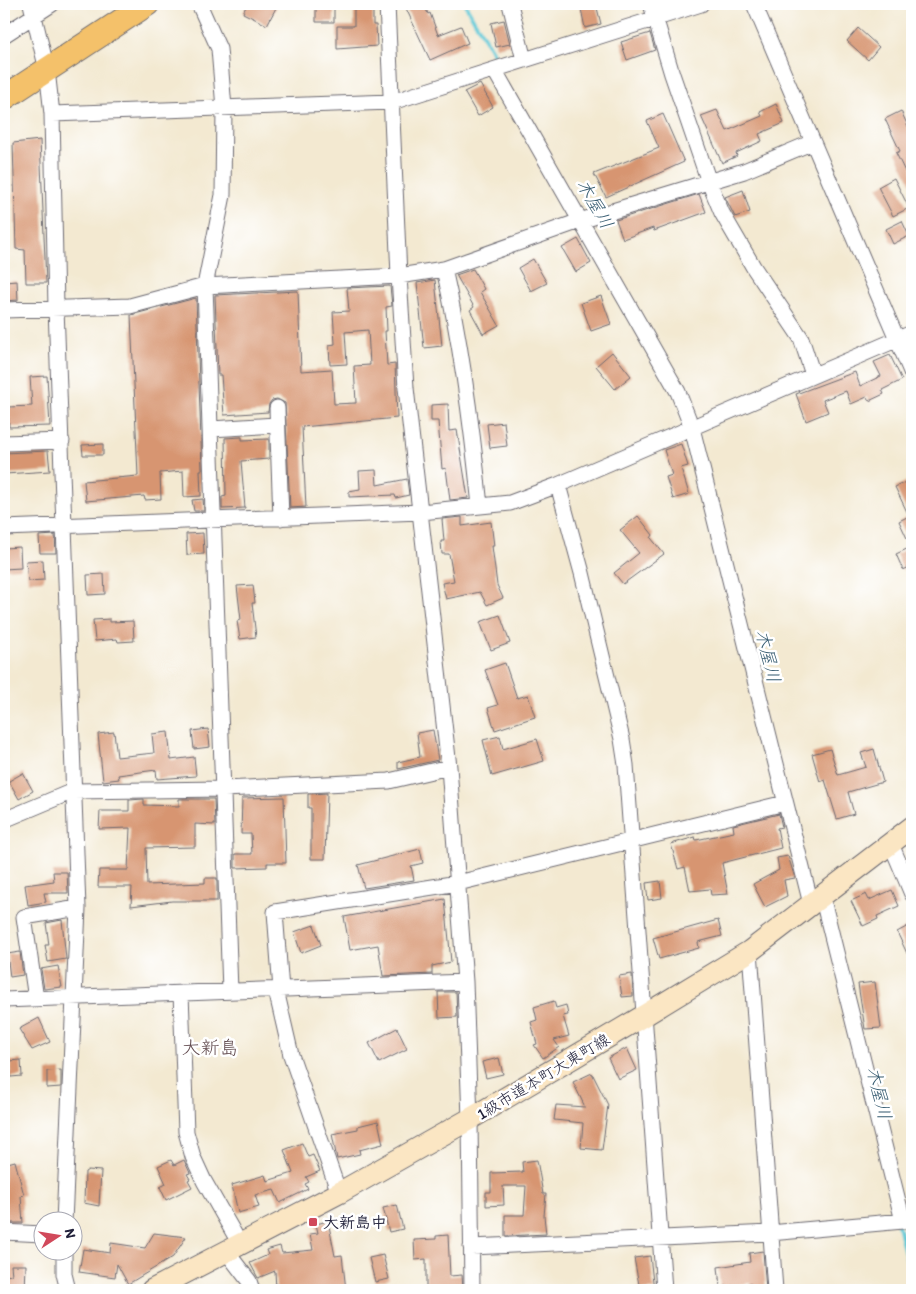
<svg xmlns="http://www.w3.org/2000/svg" width="916" height="1294" viewBox="0 0 916 1294" font-family="Itim,'Klee One',sans-serif">
	<rect width="100%" height="100%" fill="#fff"/>
	<filter id="ink" filterUnits="userSpaceOnUse"><feTurbulence type="fractalNoise" baseFrequency=".02" numOctaves="2"/><feDisplacementMap in="SourceGraphic" scale="10" xChannelSelector="R" yChannelSelector="G"/><feConvolveMatrix kernelMatrix="1 2 1 2 8 2 1 2 1" color-interpolation-filters="sRGB"/></filter>
	<filter id="wash" filterUnits="userSpaceOnUse"><feTurbulence type="fractalNoise" baseFrequency=".0096" numOctaves="4" result="noise"/><feDisplacementMap in="SourceGraphic" scale="20" xChannelSelector="R" yChannelSelector="G"/><feGaussianBlur stdDeviation="1.12" result="paint"/><feColorMatrix in="noise" values="0 0 0 0 0 0 0 0 0 0 0 0 0 0 0 0 0 1.4 0 .05"/><feComposite in="paint" operator="in"/></filter>
	<g filter="url(#wash)">
		<rect width="100%" height="100%" fill="#f3e9d1"/>
		<g fill="none" stroke-linecap="round" stroke-linejoin="round">
			<!-- stream -->
			<path stroke="#5dc8d6" stroke-width="4" d="M465 4 500 65
				M898 1225 912 1281"/>
		</g>
		<g id="blocks">
			<!-- building -->
			<path fill="#d79571" d="M247 4H278L267 25 243 13Z
				M316 4H334V22H316Z
				M354 4H373V25H376L377 46 337 49V26H354Z
				M404 4H437L426 9 428 14 430 13 438 35 461 26 468 43 430 60Z
				M580 4H596L601 24 585 28Z
				M504 20 510 44 496 47 491 23Z
				M858 28 879 47 868 60 847 41Z
				M650 33 655 50 627 60 621 42Z
				M480 84 493 107 478 116 464 92Z
				M776 104 784 123 759 134 762 141 736 153 737 156 722 163 701 116 717 110 727 131 762 116 760 112Z
				M901 111 912 135V186L896 153 900 151 885 119Z
				M663 114 684 162 606 197 594 174 659 148 647 121Z
				M40 140 46 283H26L25 250 16 249 13 143Z
				M894 178 909 208 893 216 878 187Z
				M743 190 750 212 735 217 725 197Z
				M699 194 706 212 654 231 653 228 623 239 616 220Z
				M902 221 909 236 893 244 886 229Z
				M578 239 591 263 576 272 562 248Z
				M533 259 547 283 531 291 518 268Z
				M473 269 484 289 480 292 499 325 483 334 470 310 474 307 456 275Z
				M435 280 442 346 424 348 417 283Z
				M17 281 18 300 4 301V282Z
				M390 286 392 306 386 307 387 331H385L387 365 395 364 397 418 302 427 306 507 290 508 285 403 277 399 272 400 269 404 268 412 224 415 221 375H218L215 295 298 291 301 371 332 369 334 404 356 403 354 366 370 365 368 330 345 332 347 364 330 365 329 345 335 344 333 312 349 311 347 288Z
				M601 296 611 324 591 331 581 303Z
				M196 298 202 470H200L201 496 184 497 183 471 160 473 161 499 145 500 144 496 86 501 84 481 138 476 131 315Z
				M612 352 631 376 615 389 596 366Z
				M890 355 902 380 882 390 884 394 869 401 867 397 851 404 846 391 823 400 828 412 806 421 796 394 855 372 860 386 881 376 874 362Z
				M47 376 50 426 9 427 8 407 32 406 30 377Z
				M448 404 449 431 457 430 468 498 450 500 446 468 442 469 438 421H431V405Z
				M504 422 507 446 490 448 487 424Z
				M242 437V440L269 439V459L241 461 245 508 222 509V497L226 496 225 438Z
				M103 444V455H83L82 445Z
				M681 444 688 466 681 468 689 494 673 499 666 477 672 475 664 450Z
				M48 451 50 471 5 474 4 453Z
				M376 470 377 485 407 479 409 495 396 498 395 495 349 497V491L360 489 359 471Z
				M912 479V566L903 570 896 554 911 547 899 521 909 516 895 487Z
				M203 499 204 511H194L192 500Z
				M638 516 653 535 651 538 664 554 623 584 614 573 639 553 620 530Z
				M462 517V526L491 522 494 546H492L497 585 503 598 487 605 480 592 446 599 442 583 454 581 449 554H442L441 541H444L442 519Z
				M203 533 204 554 187 555 186 534Z
				M55 535 56 553H40L39 536Z
				M20 547 21 568 4 569V548Z
				M43 560 44 580 28 581 26 561Z
				M104 574 105 594 88 595 87 575Z
				M253 585 255 603H252L256 637 240 639 237 621 241 620 237 586Z
				M500 615 510 643 491 650 480 622Z
				M110 619V622L133 621 134 641 118 642 117 639 95 641 93 620Z
				M505 663 517 698 528 695 535 717 495 730 488 708 498 705 485 670Z
				M208 729 210 747 194 749 192 731Z
				M433 730 438 760 398 769V762L420 757 417 733Z
				M114 732 117 757 154 753 152 734 168 732 171 760 194 757 196 776 157 779 156 770 118 775 119 779 103 781 98 734Z
				M500 736 503 749 537 739 544 761 492 776 483 740Z
				M830 749 838 775 866 767 861 753 874 749 883 782 848 792 854 814 837 819 825 780 820 782 812 754Z
				M23 773 33 791 19 799 9 781Z
				M327 793 325 859H311V808H308V794Z
				M284 797 286 863H267V867L235 868V854H252L251 834H241L242 798Z
				M144 799V805L179 806V799H214L215 825 195 824V847L146 848 147 885 205 883V878H217V901H172L131 906 132 887H98L99 870H128L130 828 99 829 100 811H129V800Z
				M779 814 782 827 777 828 781 848 722 863 728 894 711 895 710 889 690 891 685 867 678 869 671 844 695 837 696 840 734 832 733 825Z
				M420 849 423 863 411 866 414 880 364 888 358 865Z
				M788 856 795 878 784 880 787 896 765 907 753 884 779 870 777 858Z
				M53 872H67L68 893H44L46 902 28 905 25 885 54 881Z
				M660 881 662 898 648 900 646 883Z
				M892 890 899 906 877 916 878 919 863 926 851 901 866 894 869 900Z
				M445 899 451 962 432 966V974L383 976 378 945 350 950 344 917Z
				M62 920 66 959 48 962 45 945H49L46 923Z
				M718 920 722 936 698 942 699 948 659 959 653 938Z
				M912 924V964L897 932Z
				M314 925 321 945 301 953 294 932Z
				M20 952 23 975 10 977 7 954Z
				M58 966 62 987 44 989 41 969Z
				M632 974 633 996 622 997 619 976Z
				M875 982 881 1028 865 1029 858 984Z
				M438 992H456L457 1017 439 1018Z
				M554 1001 556 1008 566 1005 568 1015 563 1016 569 1036 554 1040 559 1047 543 1058 534 1045 537 1044 531 1022 537 1020 534 1007Z
				M39 1018 50 1042 32 1050 19 1029Z
				M397 1028 407 1049 379 1063 369 1043Z
				M627 1048 637 1070 618 1079 608 1058Z
				M499 1058 503 1074 486 1078 482 1062Z
				M21 1060 22 1076 11 1077 10 1061Z
				M61 1070V1087L47 1088V1071Z
				M592 1073 608 1105 602 1150 581 1148 583 1123 554 1120 556 1105 585 1107 573 1082Z
				M378 1121 383 1144 359 1150 360 1154 337 1159 332 1134 358 1129V1126Z
				M302 1143 308 1157 313 1155 320 1171 306 1177 309 1182 305 1184 308 1189 280 1203 274 1190 255 1195 259 1207 238 1213 232 1185 265 1175 267 1181 293 1173 284 1150Z
				M171 1160 174 1165 184 1160 190 1173 187 1174 190 1179 188 1180 192 1187 166 1200 160 1187 166 1184 158 1166Z
				M537 1160 543 1194H546L544 1216 546 1234 505 1236V1215H524L526 1186H503L504 1205 486 1206V1192H491V1173L523 1172 522 1162Z
				M15 1161 24 1195 21 1196 23 1223H4V1164Z
				M88 1170 101 1171 99 1206 84 1203 85 1172Z
				M397 1205 403 1229 389 1232 383 1208Z
				M328 1221 335 1256 342 1255 346 1290H276L275 1271 258 1278 250 1263 268 1255 266 1250 280 1246 282 1253 313 1250 310 1234 318 1233 316 1224Z
				M154 1233 186 1237 173 1257 128 1284 117 1264 115 1277 79 1272 83 1249 110 1253 111 1243 145 1248Z
				M448 1235 450 1276 462 1275 463 1290H426V1259L415 1260 414 1240 436 1239V1236Z
				M763 1251 766 1290H751L750 1283 720 1287 718 1267 750 1262 749 1253Z
				M383 1255 389 1279 375 1282 369 1258Z
				M650 1256 654 1290H640L634 1258Z
				M11 1265H26L25 1290H4V1276L12 1275Z"/>
		</g>
	</g>
	<g filter="url(#ink)">
		<use href="#blocks" fill-opacity="0" stroke="#6b6870" stroke-width="1"/>
		<g fill="none" stroke-linecap="round" stroke-linejoin="round">
			<defs>
				<path id="street" d="M31 4 47 70 52 114 56 308 78 908 64 1222
					M199 4 219 49 224 108 223 195 205 286 230 991
					M387 4 399 276 406 388 449 767 465 982 470 1119 472 1290
					M510 4 524 60
					M651 4 672 74 709 182 722 213 754 268 801 338 813 375
					M754 4 912 374
					M4 35 52 4
					M495 71 678 392 692 428 811 904
					M52 114 392 102 701 4
					M444 269C462 347 472 426 480 506
					M4 310 130 306 205 286 399 276 444 269 580 221 744 171 813 142
					M277 408 281 518
					M211 429 276 425
					M4 443 62 441
					M558 485 582 573 622 739 626 765 664 1290
					M4 528 421 512 510 503 558 485 912 333
					M4 820 73 791 224 789 389 781 449 767
					M891 844 912 894
					M750 951 775 1290
					M276 990 291 1055 339 1193
					M281 990 275 912 458 883 785 803
					M181 993 186 1132 193 1157 204 1181 240 1244
					M36 999 24 917 78 908
					M4 1000 465 982
					M4 1232 42 1234
					M471 1247 770 1233 903 1221 822 896
					M226 1251 249 1281 252 1290
					M64 1252V1274L68 1290"/>
				<path id="secondary" d="M152 1290 339 1193 470 1119 645 1015 750 951 912 827"/>
				<path id="primary" d="M4 98 147 4"/>
			</defs>
			<!-- street casing -->
			<use href="#street" stroke="#6b6870" stroke-width="17"/>
			<!-- secondary casing -->
			<use href="#secondary" stroke="#6b6870" stroke-width="23"/>
			<!-- primary casing -->
			<use href="#primary" stroke="#6b6870" stroke-width="26"/>
			<!-- street -->
			<use href="#street" stroke="#fff" stroke-width="15"/>
			<!-- secondary -->
			<use href="#secondary" stroke="#fbe6c3" stroke-width="21"/>
			<!-- primary -->
			<use href="#primary" stroke="#f4c16a" stroke-width="24"/>
		</g>
	</g>
	<!-- markers -->
	<rect fill="#d1495b" stroke="#fff" stroke-width="2" x="308" y="1217" width="10" height="10" rx="2.5"/>
	<g text-anchor="middle" stroke-width="5" stroke-linejoin="round" paint-order="stroke">
		<!-- street labels -->
		<g font-size="16" fill="#22223b" stroke="#fff">
			<text transform="translate(543 1076) rotate(-31)" y="6">1級市道本町大東町線</text>
		</g>
		<!-- poi labels -->
		<g font-size="16" font-weight="bold" fill="#22223b" stroke="#fff" text-anchor="start">
			<text x="323" y="1228">大新島中</text>
		</g>
		<!-- water labels -->
		<g font-size="18" font-style="italic" fill="#375c71" stroke="#fff">
			<text transform="translate(595 204) rotate(60)" y="6">木屋川</text>
			<text transform="translate(768 656) rotate(76)" y="6">木屋川</text>
			<text transform="translate(879 1093) rotate(76)" y="6">木屋川</text>
		</g>
		<!-- quarter labels -->
		<g font-size="19" fill="#614a4e" stroke="#fff">
			<text x="210" y="1054">大新島</text>
		</g>
	</g>
	<!-- margin -->
	<rect width="916" height="1294" fill="none" stroke="#fff" stroke-width="20"/>
	<!-- north arrow -->
	<g transform="translate(58 1236) rotate(78)"><circle r="24" fill="#ffffff" stroke="#a7a7b1"/>
	<path d="M0-4L9 19L0 12L-9 19Z" fill="#d1495b"/>
	<text y="-8" font-size="14" font-weight="bold" text-anchor="middle" fill="#22223b">N</text>
	</g>
</svg>
